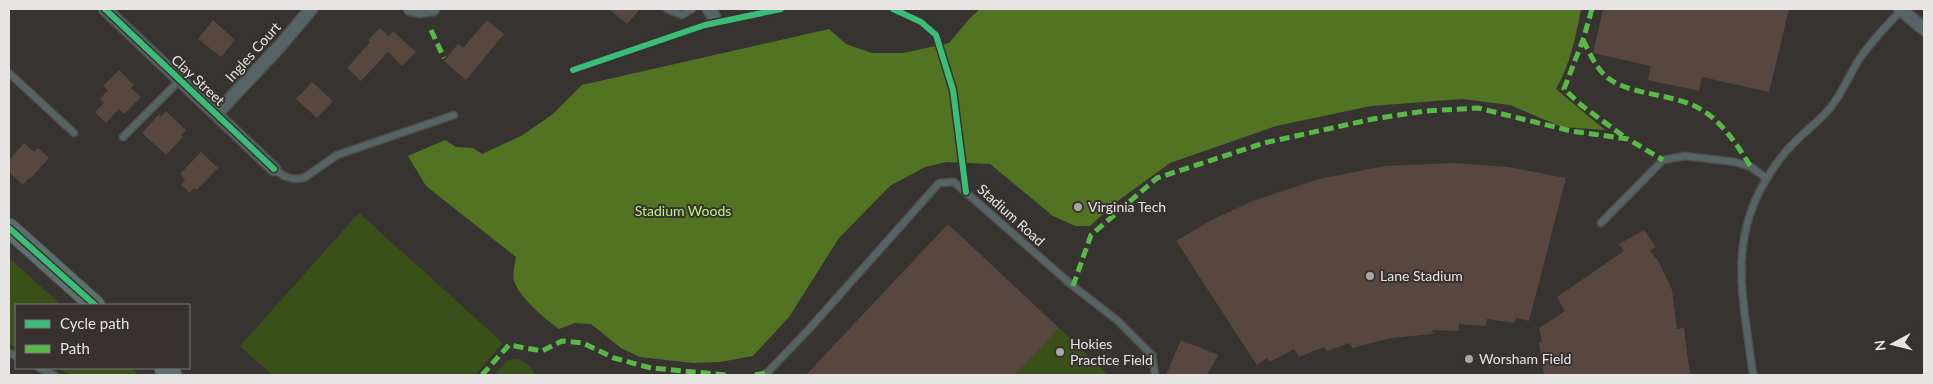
<svg xmlns="http://www.w3.org/2000/svg" width="1933" height="384" viewBox="0 0 1933 384" font-family="Lato,sans-serif">
	<rect width="100%" height="100%" fill="#363331"/>
	<!-- green -->
	<path fill="#395119" d="M359 213 503 343 475 375H272L240 346Z
		M9 258 61 305H16V347L9 344Z
		M1059 328 1108 375H1015Z
		M515 359C524 360 532 366 535 375H494L507 361Z
		M57 368H131L139 375H71Z"/>
	<!-- forest -->
	<path fill="#527322" d="M980 9H1581C1576 36 1570 65 1556 89L1605 130 1562 127 1510 105 1462 99 1371 106 1276 126 1170 163 1115 203 1090 226H1075L1053 216 990 164 947 162 925 167 890 186 839 238 789 317 753 356 720 362 693 363 640 357 621 348 591 324 575 323 559 329C545 319 519 297 514 281 512 274 515 264 516 257L426 186 408 156 445 140 456 147 473 148 482 154 521 136 553 114 582 85 829 29 846 44 872 53H903L949 43 970 18Z"/>
	<!-- building -->
	<path fill="#58473f" d="M609 9H640L627 24Z
		M1603 9H1789L1769 92 1702 77 1699 91 1648 80 1651 66 1593 53Z
		M213 20 235 40 221 57 198 39Z
		M487 20 504 34 466 80 444 61 458 44 463 48Z
		M380 28 389 36 393 31 416 52 402 66 388 52 361 81 347 68 370 42 368 40Z
		M119 70 134 85 131 88 141 97 124 114 119 109 106 123 95 112 104 103 100 99 108 90 103 86Z
		M312 82 333 101 317 118 296 99Z
		M166 111 186 130 181 135 183 137 166 155 142 133 159 114 161 117Z
		M24 143 34 152 38 148 49 158 30 179 29 178 23 185 9 172V160Z
		M201 152 218 168 197 190 194 188 190 193 181 185 185 180 180 174Z
		M1453 163 1508 167 1566 178 1529 321 1516 318 1515 323 1487 319 1486 326 1459 324V331L1432 330 1433 334 1391 338 1352 348 1350 343 1327 351 1324 347 1299 357 1294 349 1270 362 1267 358 1257 365 1176 241 1212 220 1250 202 1319 179 1385 166Z
		M948 224 1059 328 1015 375H806Z
		M1644 230 1656 247 1650 251 1659 262 1672 290 1677 329 1684 328 1690 375H1544L1539 343 1542 342 1539 328 1565 311 1557 297 1624 251 1619 244Z
		M1181 340 1218 355 1207 375H1166Z"/>
	<g fill="none" stroke-linecap="round" stroke-linejoin="round">
		<defs>
			<path id="lane" d="M667 9 682 15 692 9
				M9 73 74 133
				M123 137 180 80
				M274 169 284 176 294 179 304 178 337 155 454 115
				M1601 223 1663 160 1685 156 1735 162 1751 167 1766 178
				M9 353 16 356
				M39 368 54 375
				M765 375 810 328 939 183 954 182 1073 286 1118 321 1152 355 1155 375
				M1753 375C1742 289 1724 229 1783 155 1797 137 1817 124 1831 107 1842 93 1849 76 1858 61 1871 41 1887 26 1902 9"/>
			<path id="street" d="M105 9 274 169
				M410 9 419 11 433 9
				M709 9 714 17
				M1900 9 1924 29
				M216 114 280 46 311 9"/>
			<path id="secondary" d="M9 228 95 305
				M164 368 172 375"/>
		</defs>
		<!-- lane casing -->
		<use href="#lane" stroke="#514f4e" stroke-width="9"/>
		<!-- street casing -->
		<use href="#street" stroke="#514f4e" stroke-width="15"/>
		<!-- secondary casing -->
		<use href="#secondary" stroke="#514f4e" stroke-width="21"/>
		<!-- lane -->
		<use href="#lane" stroke="#556464" stroke-width="6"/>
		<!-- street -->
		<use href="#street" stroke="#556464" stroke-width="12"/>
		<!-- secondary -->
		<use href="#secondary" stroke="#5b6f6f" stroke-width="19"/>
		<!-- quiet -->
		<path stroke="#58b947" stroke-width="5" stroke-dasharray="10 5" stroke-linecap="butt" d="M1592 9 1583 40 1564 89 1581 105 1626 138
			M431 30 444 58
			M1583 40C1590 53 1596 69 1608 78 1631 96 1675 93 1702 110 1723 123 1738 146 1751 167
			M1073 286 1091 235 1157 178 1264 143 1373 119 1425 111 1478 108 1571 131 1628 139 1663 160
			M482 375 509 345 542 351 562 341 583 343 614 358 651 368 727 375
			M755 375 770 372"/>
		<defs>
			<path id="cycleway" d="M105 9 274 169
				M893 9 921 22 936 35 953 90 966 192
				M573 70 705 25 781 9
				M9 228 95 305"/>
		</defs>
		<!-- cycleway casing -->
		<use href="#cycleway" stroke="#373230" stroke-width="9"/>
		<!-- cycleway -->
		<use href="#cycleway" stroke="#3abd76" stroke-width="6"/>
	</g>
	<!-- markers -->
	<g fill="#a9a6a5" stroke="#373230" stroke-width="2">
		<circle cx="1078" cy="207" r="5"/>
		<circle cx="1370" cy="276" r="5"/>
		<circle cx="1060" cy="352" r="5"/>
		<circle cx="1469" cy="359" r="5"/>
	</g>
	<g text-anchor="middle" stroke-width="4" stroke-linejoin="round" paint-order="stroke">
		<!-- street labels -->
		<g font-size="14" fill="#e7e4e3" stroke="#373230">
			<text transform="translate(253 52) rotate(-48)" y="5">Ingles Court</text>
			<text transform="translate(198 80) rotate(43)" y="5">Clay Street</text>
			<text transform="translate(1011 215) rotate(42)" y="5">Stadium Road</text>
		</g>
		<!-- poi labels -->
		<g font-size="14" fill="#e7e4e3" stroke="#373230" text-anchor="start">
			<text x="1088" y="212">Virginia Tech</text>
			<text x="1380" y="281">Lane Stadium</text>
			<text x="1070" y="349">Hokies<tspan x="1070" dy="16">Practice Field</tspan></text>
			<text x="1479" y="364">Worsham Field</text>
		</g>
		<!-- park labels -->
		<g font-size="14" fill="#baf27c" stroke="#373230">
			<text x="683" y="216">Stadium Woods</text>
		</g>
	</g>
	<!-- border -->
	<rect width="1933" height="384" fill="none" stroke="#e7e4e3" stroke-width="20"/>
	<!-- legend -->
	<rect x="15" y="304" width="175" height="65" fill="#373230" stroke="#7d7978"/>
	<rect x="25" y="320" width="25" height="8" fill="#3abd76" stroke="#7d7978"/>
	<text x="60" y="329" font-size="15" fill="#e7e4e3">Cycle path</text>
	<rect x="25" y="345" width="25" height="8" fill="#58b947" stroke="#7d7978"/>
	<text x="60" y="354" font-size="15" fill="#e7e4e3">Path</text>
	<!-- north arrow -->
	<g transform="translate(1893 344) rotate(263)" stroke="#373230" stroke-width="4" paint-order="stroke">
	<path d="M0-4L9 19L0 12L-9 19Z" fill="#e7e4e3"/>
	<text y="-8" font-size="14" font-weight="bold" text-anchor="middle" fill="#e7e4e3">N</text>
	</g>
</svg>
